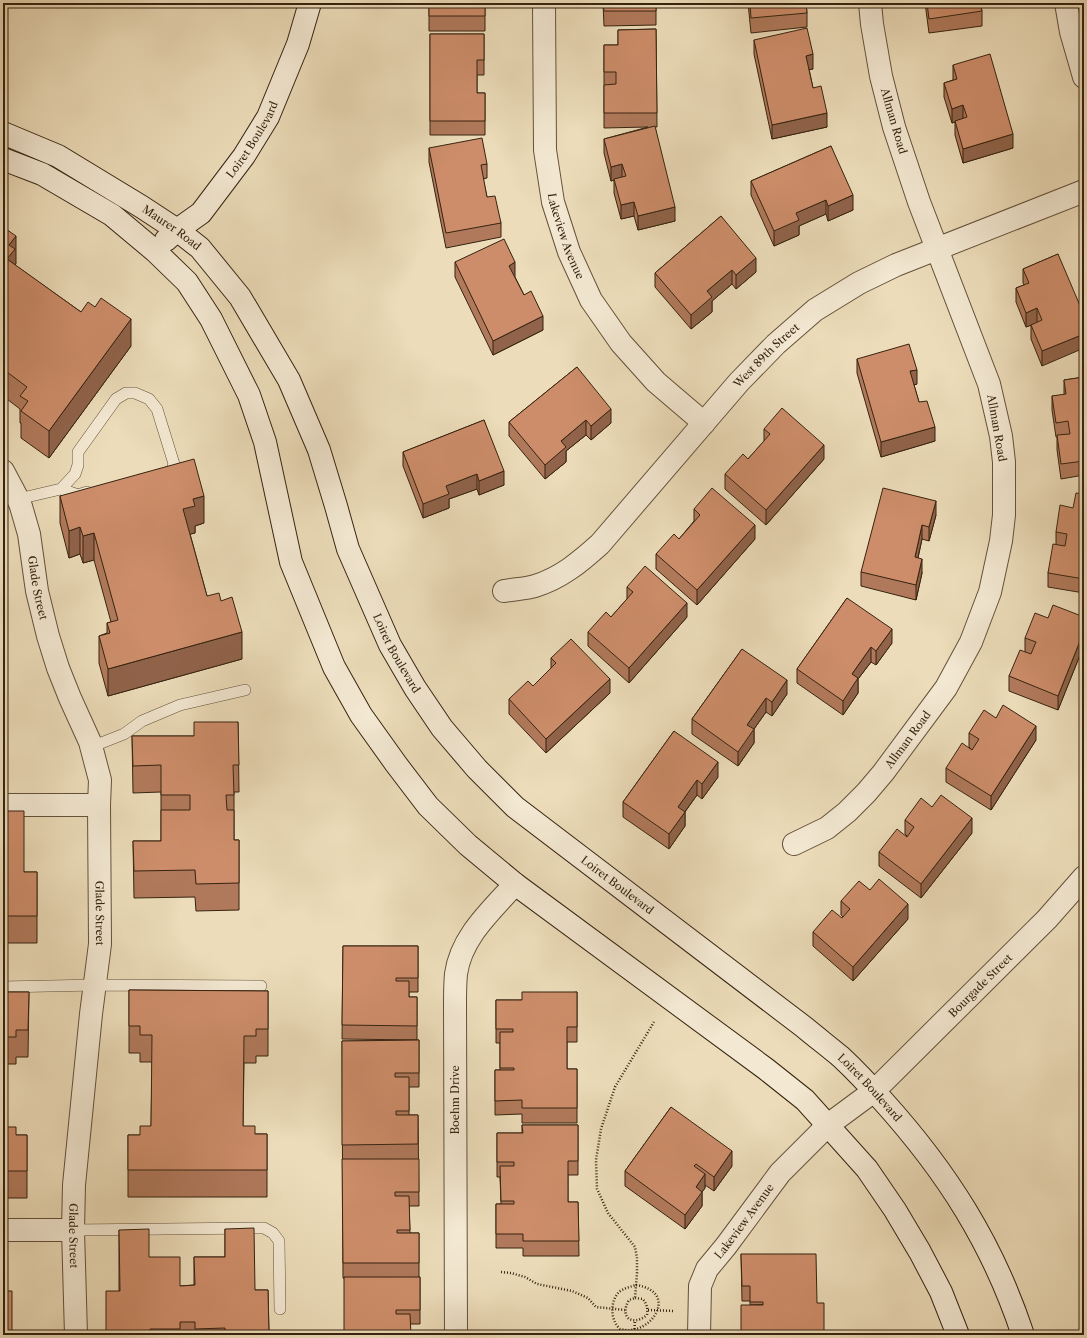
<svg xmlns="http://www.w3.org/2000/svg" width="1087" height="1338" viewBox="0 0 1087 1338" font-family="'Libre Caslon Text',serif">
	<rect width="100%" height="100%" fill="#ecdcb9"/>
	<filter id="stains"><feTurbulence type="fractalNoise" baseFrequency=".005" numOctaves="4"/><feColorMatrix values="0 0 0 0 .2 0 0 0 0 .09 0 0 0 0 .02 0 0 0 .5 -.17"/></filter>
	<radialGradient id="worn" r=".72"><stop offset=".6" stop-color="#630" stop-opacity="0"/><stop offset="1" stop-color="#630" stop-opacity=".3"/></radialGradient>
	<g fill="none" stroke-linecap="round" stroke-linejoin="round">
		<defs>
			<path id="lane" d="M61 489 75 474 78 465V452L116 399 126 393H135L149 399 157 409 174 464 172 470 164 474
				M18 499 61 489 78 495 87 492
				M91 747 124 734 142 721 180 705 245 690
				M3 987 95 985 261 986
				M73 1230 264 1228 273 1233 279 1241 280 1309"/>
			<g id="street">
				<path id="s1" d="M544 3 545 150 553 202 569 252 591 300 621 343 656 382 704 423"/>
				<path d="M1066 3 1071 32 1084 77"/>
				<path id="s2" d="M3 471 20 503 29 534 37 591 48 636 58 668 70 698 90 742 100 780 99 805 100 944 91 1014 74 1185 73 1230 76 1335"/>
				<path id="s3" d="M504 591C514 589 525 589 535 586 561 578 580 562 600 544L739 382 776 344 815 310 859 283 896 265 1084 191"/>
				<path d="M3 805H99"/>
				<path id="s4" d="M794 844 827 828 847 812 866 793 883 773 946 688 971 642 990 592 1001 541 1004 515V462L1001 436 989 384 919 202 894 127 881 76 872 24 870 3"/>
				<path d="M3 1230H73"/>
				<path d="M456 1335 455 1005C455 995 455 984 456 974 461 937 491 911 515 884"/>
				<path id="s5" d="M699 1335 700 1286 707 1269 726 1246 780 1173 828 1125 874 1091 1047 919 1084 877"/>
			</g>
			<g id="secondary">
				<path id="s6" d="M3 133 58 156 142 207 177 230 200 248 240 297 289 380 319 450 336 506 348 549 390 645 415 688 442 728 477 769 515 807 804 1027C816 1037 829 1047 841 1057 856 1071 870 1086 883 1101 947 1172 993 1244 1023 1335"/>
				<path d="M3 159 42 174 112 215 155 251 187 282 211 319 249 395 265 442 291 562 334 667 361 715 396 764 428 806 468 845 515 884 766 1069 805 1100 867 1169 895 1210 920 1252 941 1292 958 1335"/>
				<path id="s7" d="M166 240 177 230 201 213 244 156 268 117 298 44 310 3"/>
			</g>
		</defs>
		<!-- lane casing -->
		<use href="#lane" stroke="#64513a" stroke-width="12"/>
		<!-- street casing -->
		<use href="#street" stroke="#64513a" stroke-width="24"/>
		<!-- secondary casing -->
		<use href="#secondary" stroke="#362310" stroke-width="24"/>
		<!-- path -->
		<path stroke="#362310" stroke-width="2.5" stroke-dasharray="1 2" stroke-linecap="butt" d="M501 1272 511 1273 525 1277 537 1284 572 1291 588 1298 596 1307 625 1310
			M636 1285C681 1292 650 1338 620 1329 610 1320 610 1301 619 1292 624 1288 630 1287 636 1285Z
			M635 1298 643 1299C647 1305 648 1308 647 1315 632 1327 619 1317 629 1300L635 1298 637 1273V1258L635 1247 608 1213 597 1189 596 1160 601 1129 615 1087 654 1022
			M648 1310 675 1311
			M634 1335 635 1321"/>
		<!-- lane -->
		<use href="#lane" stroke="#f3e8d2" stroke-width="11"/>
		<!-- street -->
		<use href="#street" stroke="#f3e8d2" stroke-width="22"/>
		<!-- secondary -->
		<use href="#secondary" stroke="#f3e8d2" stroke-width="22"/>
	</g>
	<!-- wall -->
	<path fill="#b0795b" stroke="#362310" d="M429 3H485V31H429Z
		M603 3H656V25L604 26Z
		M748 3H806L807 13V27L751 33Z
		M925 3H980L982 11V26L929 33Z
		M656 29 657 127H655L675 221 638 230 634 216 621 219 614 193V180L611 181 604 153V139L648 127 604 128V45H618V30Z
		M430 34H484V75H477V93H485V135H430Z
		M754 40 813 69H809L813 88 827 127 772 139 754 54Z
		M953 65 1013 148 963 163 955 135V122L952 123 944 97V83L953 80Z
		M831 146 853 210 828 221 826 214 799 226V235L774 246 751 195V181Z
		M429 148 487 164V178L483 179 487 197 501 223V237L446 248 429 162Z
		M721 216 756 272 736 289 732 284 712 301V312L691 329 655 287V273Z
		M3 227 16 263 15 265 81 312 131 346 49 458 21 438V423H20V409L3 396Z
		M1058 254 1042 366 1031 339V325L1026 327 1016 302V288L1024 285 1023 283V269Z
		M455 262 515 277 524 295 543 330 493 355 455 277Z
		M857 359 917 384 914 385 919 402 935 441 881 457 857 373Z
		M577 367 611 423 591 440 586 435 566 451V462L545 479 509 436V422Z
		M1084 377V475L1061 479 1057 450V437H1056L1052 410V396L1064 395V380Z
		M484 420 504 485 479 495 477 489 449 499V508L423 518 403 466V452Z
		M764 429 824 459 766 525 725 489V474L748 459 764 441Z
		M1084 494V593L1048 587V573L1056 545V532Z
		M60 496 204 523 195 526V533L190 534 207 596 221 601 242 659 108 696 99 663V636L107 633V623L111 622 94 560 83 563 80 554 69 558 60 523Z
		M694 509 755 539 697 605 656 569V554L679 539 694 521Z
		M936 515 929 541 922 539 918 558 922 573 916 600 861 586V572Z
		M627 587 687 617 629 683 588 646V632L611 617 627 599Z
		M847 598 892 643 876 665 871 662 858 679V693L843 715 797 683V669Z
		M1084 617V645L1058 710 1009 691V676L1025 652V638Z
		M742 649 787 694 772 716 766 712 754 729V743L738 766 692 734V719Z
		M551 658 610 693 546 753 509 714V699L533 686 551 669Z
		M996 718 1036 740 991 810 946 782V768L972 750 969 747V733Z
		M238 722 239 792H234V840H239V910L196 911 195 897 134 898 133 841H161V792L133 793 132 736H194Z
		M674 731 718 777 702 799 697 795 685 812V826L669 849 623 817V802Z
		M932 807 972 833 921 898 879 866V852L907 836 905 834V820Z
		M3 811 24 872H37V943H3Z
		M870 890 908 919 853 981 813 946V932L842 918 843 917 841 915V901Z
		M343 946H418V992H409V997H417V1040L342 1039Z
		M129 990 268 991V1056H256V1063H244L243 1126 255 1134H267V1197H128V1135H140L151 1126 152 1062H140V1053H129Z
		M3 992H29L28 1057H16V1064H4V1127L16 1135H27V1198H3Z
		M577 992V1042H567V1069H577V1123H522V1114L495 1115V1070H500V1043H496V1000H522Z
		M419 1040V1087H409V1115H418L419 1206H409L410 1233H419V1277H420V1324H410L343 1278 342 1041Z
		M671 1107 732 1166 714 1191 705 1185V1188L702 1192V1206L685 1229 625 1186V1171Z
		M522 1125H578V1175H568V1202H578L579 1256H523V1248H496V1204H501L500 1177H497V1133H522Z
		M225 1229 255 1290H268L269 1335H106L119 1291V1230L180 1286 194 1285V1257H225Z
		M741 1254 817 1303 750 1305V1301H742Z"/>
	<!-- shaded-wall -->
	<path fill="#90634a" stroke="#362310" d="M813 54V69L806 70V56Z
		M963 105V119L952 123V109Z
		M827 113V127L772 139V125Z
		M1013 134V148L963 163V149Z
		M622 164V178L611 181V167Z
		M853 195V210L828 221V206Z
		M826 200V214L799 226V235L774 246V231L796 213Z
		M634 202V216L621 219V205Z
		M675 207V221L638 230V216Z
		M16 236V263L15 265 7 259 9 245Z
		M756 258V272L736 289V275Z
		M515 262V277L509 280V266Z
		M732 270V284L712 301V312L691 329V315L707 291Z
		M1037 308V323L1026 327V313Z
		M543 316V330L493 355V341Z
		M131 319V346L49 458V431Z
		M1084 334V348L1042 366V351Z
		M917 370V384L910 386V371Z
		M611 409V423L591 440V426Z
		M586 420V435L566 451V462L545 479V465L561 441Z
		M935 427V441L881 457V442Z
		M824 445V459L766 525V510Z
		M504 471V485L479 495V481Z
		M477 474V489L449 499V508L423 518V504L446 486Z
		M204 496V523L195 526V533L183 536V509L193 499Z
		M936 501V515L929 541V527Z
		M755 525V539L697 605V590Z
		M922 525V539L915 571V557Z
		M80 527V554L69 558V531Z
		M94 533V560L83 563V536Z
		M922 559V573L916 600V585Z
		M687 603V617L629 683V668Z
		M892 629V643L876 665V651Z
		M1084 631V645L1058 710V696Z
		M242 632V659L108 696V669Z
		M871 647V662L858 679V693L843 715V701L852 674Z
		M610 679V693L546 753V739Z
		M787 680V694L772 716V702Z
		M766 698V712L754 729V743L738 766V752L747 725Z
		M1036 726V740L991 810V796Z
		M718 762V777L702 799V784Z
		M697 780V795L678 821V807Z
		M685 812V826L669 849V834Z
		M972 818V833L921 898V884Z
		M908 904V919L853 981V967Z
		M732 1151V1166L714 1191V1177Z
		M705 1174V1188L702 1192V1206L685 1229V1215L696 1187Z"/>
	<!-- building -->
	<path fill="#cd8d6a" stroke="#362310" d="M429 3H485V16H429Z
		M603 3H656V11H604Z
		M750 3H806L807 13 751 18Z
		M927 3H980L982 11 929 19Z
		M807 28 813 54 806 56 813 88 821 86 827 113 772 125 754 40Z
		M656 29 657 113H604V85L616 84V72H604V45H618V30Z
		M430 34H484V60H477V93H485V121H430Z
		M990 54 1013 134 963 149 955 121 967 117 963 105 952 109 944 83 957 79 953 65Z
		M655 126 675 207 638 216 634 202 621 205 614 179 626 176 622 164 611 167 604 139Z
		M482 138 487 164 481 165 487 197 495 196 501 223 446 233 429 148Z
		M831 146 853 195 828 206 826 200 796 213 799 220 774 231 751 181Z
		M721 216 756 258 736 275 732 270 707 291 712 297 691 315 655 273Z
		M3 227 16 236 9 245 15 249 7 259 81 312 88 302 95 307 101 298 131 319 49 431 21 411 28 401 20 396 27 387 3 369Z
		M504 239 515 262 509 266 524 295 531 291 543 316 493 341 455 262Z
		M1058 254 1084 315V334L1042 351 1031 325 1042 320 1037 308 1026 313 1016 288 1029 283 1023 269Z
		M909 344 917 370 910 371 919 402 927 401 935 427 881 442 857 359Z
		M577 367 611 409 591 426 586 420 561 441 566 447 545 465 509 422Z
		M1084 377V461L1061 464 1057 435 1070 434 1068 421 1056 423 1052 396 1066 394 1064 380Z
		M782 408 824 445 766 510 725 474 743 454 748 459 770 434 764 429Z
		M484 420 504 471 479 481 477 474 446 486 449 494 423 504 403 452Z
		M194 459 204 496 193 499 195 506 183 509 207 596 219 593 221 601 232 597 242 632 108 669 99 636 110 633 107 623 118 620 94 533 83 536 80 527 69 531 60 496Z
		M712 488 755 525 697 590 656 554 674 534 679 539 700 515 694 509Z
		M883 488 936 501 929 527 922 525 915 557 922 559 916 585 861 572Z
		M1076 493 1084 494V579L1048 573 1053 544 1065 546 1067 534 1056 532 1060 505 1073 508Z
		M645 566 687 603 629 668 588 632 606 612 611 617 633 592 627 587Z
		M847 598 892 629 876 651 871 647 852 674 858 678 843 701 797 669Z
		M1053 605 1084 617V631L1058 696 1009 676 1020 650 1031 654 1036 642 1025 638 1035 613 1048 618Z
		M571 639 610 679 546 739 509 699 528 681 533 686 556 663 551 658Z
		M742 649 787 680 772 702 766 698 747 725 754 729 738 752 692 719Z
		M1003 705 1036 726 991 796 946 768 962 743 972 750 979 739 969 733 984 710 996 718Z
		M194 722H238L239 765H233L234 795H226L227 810H234V840H239V883L196 884 195 870 134 871 133 841H161V810H190V795H161V765L133 766 132 736H194Z
		M674 731 718 762 702 784 697 780 678 807 685 812 669 834 623 802Z
		M941 795 972 818 921 884 879 852 897 829 907 837 914 827 905 820 921 798 932 807Z
		M3 811H24V872H37V916H3Z
		M879 879 908 904 853 967 813 932 832 910 842 918 850 909 841 901 859 881 870 890Z
		M343 946H418V978H396V981H409V997H417V1026L342 1025Z
		M129 990 268 991V1029H256V1036H244L243 1126H255V1134H267V1170H128V1135H140V1126H151L152 1035H140V1026H129Z
		M3 992H29L28 1030H16V1037H4V1127H16V1135H27V1171H3Z
		M522 992H577V1027H567V1069H577V1108H522V1100L495 1101V1070H514V1068H500V1032H513V1029H496V1000H522Z
		M419 1040V1073H395V1077H409V1111H396V1115H418V1144L342 1145V1041Z
		M671 1107 732 1151 714 1177 696 1164 694 1166 705 1174 696 1187 702 1192 685 1215 625 1171Z
		M522 1125H578V1161H568V1202H578L579 1241H523V1234H496V1204H514V1201H501L500 1166H514V1162H497V1133H523Z
		M342 1159H419V1192H395V1196H409L410 1230H397V1233H419V1263H343Z
		M254 1228 255 1290H268L269 1333 225 1334V1328L195 1329V1322H180V1329H150V1334L106 1335V1291H120L119 1230 149 1229V1257H180V1286L195 1285 194 1257H225V1229Z
		M741 1254H816L817 1303H824V1335H741V1305H763V1302H750V1286H742Z
		M344 1277H420V1310H396V1314H410L411 1335H344Z
		M3 1291H12V1335H3Z"/>
	<g text-anchor="middle" stroke-width="3" stroke-linejoin="round" paint-order="stroke">
		<!-- street labels -->
		<g font-size="11" fill="#362310" stroke="#f3e8d2">
			<text transform="translate(894 121) rotate(74)" y="4">Allman Road</text>
			<text dy="4" stroke="none"><textPath href="#s7" startOffset="134">Loiret Boulevard</textPath></text>
			<text dy="4" stroke="none"><textPath href="#s6" startOffset="194">Maurer Road</textPath></text>
			<text dy="4" stroke="none"><textPath href="#s1" startOffset="236">Lakeview Avenue</textPath></text>
			<text dy="4" stroke="none"><textPath href="#s3" startOffset="361">West 89th Street</textPath></text>
			<text transform="translate(997 428) rotate(80)" y="4">Allman Road</text>
			<text dy="4" stroke="none"><textPath href="#s2" startOffset="123">Glade Street</textPath></text>
			<text dy="4" stroke="none"><textPath href="#s6" startOffset="683">Loiret Boulevard</textPath></text>
			<text dy="4" stroke="none"><textPath href="#s4" startOffset="157">Allman Road</textPath></text>
			<text dy="4" stroke="none"><textPath href="#s6" startOffset="1007">Loiret Boulevard</textPath></text>
			<text dy="4" stroke="none"><textPath href="#s2" startOffset="459">Glade Street</textPath></text>
			<text dy="4" stroke="none"><textPath href="#s5" startOffset="463">Bourgade Street</textPath></text>
			<text dy="4" stroke="none"><textPath href="#s6" startOffset="1331">Loiret Boulevard</textPath></text>
			<text transform="translate(455 1100) rotate(-90)" y="4">Boehm Drive</text>
			<text dy="4" stroke="none"><textPath href="#s5" startOffset="128">Lakeview Avenue</textPath></text>
			<text dy="4" stroke="none"><textPath href="#s2" startOffset="783">Glade Street</textPath></text>
		</g>
	</g>
	<!-- margin -->
	<rect width="1087" height="1338" fill="none" stroke="#ecdcb9" stroke-width="16"/>
	<rect x="4" y="4" width="1079" height="1330" fill="none" stroke="#362310" stroke-width="2"/>
	<rect x="8" y="8" width="1071" height="1322" fill="none" stroke="#362310"/>
	<rect width="100%" height="100%" filter="url(#stains)"/>
	<rect width="100%" height="100%" fill="url(#worn)"/>
</svg>
